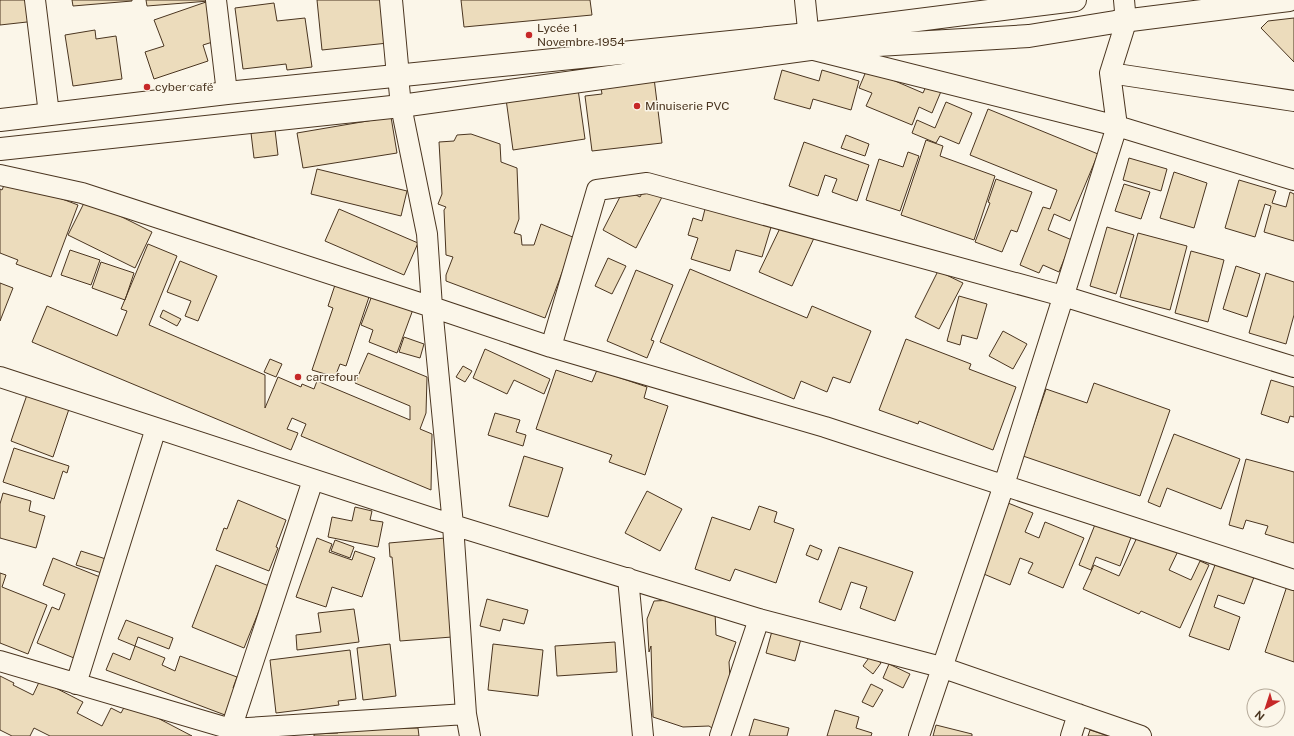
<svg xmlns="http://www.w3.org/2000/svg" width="1294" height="736" viewBox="0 0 1294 736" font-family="'Public Sans',sans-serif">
	<rect width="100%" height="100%" fill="#fbf6e9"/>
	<!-- building -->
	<path fill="#ecdcbc" stroke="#4a3520" d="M0 0H34L36 21 0 25Z
		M72 0H132V1L73 6Z
		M146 0H209V1L147 6Z
		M317 0H383L388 43 322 50Z
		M461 0H590L592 15 464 27Z
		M206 2 219 40 203 45 208 61 154 79 145 52 164 46 154 20Z
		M274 3 277 21 305 18 312 67 287 70 286 64 243 69 235 8Z
		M1294 18V62L1261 28 1268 21Z
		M95 30 96 39 116 36 122 79 73 86 65 35Z
		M867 69 923 93 928 82 942 89 932 113 919 107 912 125 866 106 872 93 859 88Z
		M782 70 819 81 822 70 859 81 851 110 813 99 810 109 774 99Z
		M654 78 662 143 592 151 585 96 602 94 601 88Z
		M578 89 585 139 513 150 506 99Z
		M946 102 972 113 959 144 940 136 936 143 912 133 917 120 935 128Z
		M988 109 1098 154 1070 221 1054 214 1048 230 1072 240 1059 272 1043 265 1039 273 1020 265 1043 207 1050 209 1057 190 970 155Z
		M391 117 397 153 303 168 297 133Z
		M275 130 278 155 254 158 251 133Z
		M471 134 500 144 501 162 517 168 519 219 514 233 521 235 522 245H534L541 224 575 238 545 318 446 281V275L453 257 446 255 444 210 446 207 438 204 442 194 439 142 454 141 457 135Z
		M846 135 869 144 865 156 841 148Z
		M926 140 943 146 940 156 995 176 974 240 901 215Z
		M804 142 869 165 857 201 832 192 837 179 825 175 818 196 789 186Z
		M908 152 919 156 900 211 866 200 879 159 903 167Z
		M1129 158 1167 169 1161 191 1123 180Z
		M317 169 407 191 401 216 311 194Z
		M1174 172 1207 183 1194 228 1160 218Z
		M7 178 78 205 51 277 16 264 18 260 0 253V189L2 190Z
		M996 179 1032 192 1017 232 1011 230 1002 252 975 242 990 203 988 202Z
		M1239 180 1276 191 1272 203 1286 207 1290 192 1294 194V241L1264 232 1271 206 1265 204 1255 237 1225 228Z
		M1124 184 1150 192 1141 219 1115 211Z
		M645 188 662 197 636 248 603 230 624 189 640 197Z
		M86 199 152 232 135 268 68 235Z
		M706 205 772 224 762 257 736 250 730 271 691 259 698 238 688 235 693 218 702 221Z
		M339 209 418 243 404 275 325 241Z
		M782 224 814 238 792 286 759 272Z
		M1107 227 1134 235 1116 294 1090 286Z
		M1138 233 1187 246 1170 310 1120 297Z
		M148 244 177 256 149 325 265 375V408L278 377 301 387 302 384 314 389 317 381 410 420V406L355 383 368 353 427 377 426 413 420 429 432 434 431 490 301 436 306 424 292 418 287 429 298 433 291 450 32 342 47 306 117 336 127 311 121 309Z
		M70 250 100 260 91 285 61 275Z
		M1191 251 1224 260 1208 322 1175 313Z
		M608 258 626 266 612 294 595 286Z
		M180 261 217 276 198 321 185 316 191 301 167 292Z
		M101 262 134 273 125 300 92 288Z
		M1236 266 1260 274 1247 317 1223 309Z
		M690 269 807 318 812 306 871 331 850 383 833 377 827 392 801 381 794 399 660 342Z
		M636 270 673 285 651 340 654 341 647 358 607 341Z
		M938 271 963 283 939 329 915 317Z
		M1266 273 1294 282V315L1286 344 1249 333Z
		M0 283 13 288 0 321Z
		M335 285 369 297 346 366 340 364 335 377 312 370 333 308 328 306Z
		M374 290 415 304 397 353 369 342 373 330 361 325Z
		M959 296 987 304 977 339 962 335 960 345 947 341Z
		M163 310 181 319 177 326 160 317Z
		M1003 331 1027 344 1013 369 989 356Z
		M404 337 424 344 420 358 399 352Z
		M906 339 971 364 969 369 1016 387 993 450 919 421 918 424 879 410Z
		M485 349 550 379 544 394 514 380 507 394 473 378Z
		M270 359 282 364 276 377 264 372Z
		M463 366 472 371 465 382 456 377Z
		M556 370 592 382 597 370 647 387 644 398 668 406 645 475 609 462 612 455 536 429Z
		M1271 380 1294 387V417L1290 416 1288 423 1261 414Z
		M1094 383 1170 410 1140 496 1023 456 1046 389 1087 403Z
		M29 389 71 403 53 457 11 441Z
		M495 413 520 420 516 432 526 435 523 446 488 435Z
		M1174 434 1240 459 1221 509 1167 488 1160 507 1148 502Z
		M14 448 69 466 67 473 63 471 54 499 3 482Z
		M524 456 563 468 548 517 509 506Z
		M1246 459 1294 472V543L1265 534 1268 526 1246 520 1243 529 1229 525Z
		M647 491 682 509 660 551 625 533Z
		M3 493 31 501 29 511 45 516 36 548 0 538V504Z
		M238 500 286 520 276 547 278 548 269 571 216 550 224 528 227 529Z
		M1008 503 1033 513 1025 532 1039 538 1045 522 1084 538 1063 588 1028 573 1033 563 1020 558 1010 585 979 572Z
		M759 506 777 512 774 522 794 529 776 583 735 569 730 581 695 569 712 517 750 530Z
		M355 507 372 511 370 520 383 522 378 547 328 537 332 517 352 521Z
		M1096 522 1132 535 1120 566 1096 557 1091 570 1079 565Z
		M1140 531 1179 549 1169 570 1191 580 1200 561 1209 565 1180 628 1141 611 1139 614 1083 589 1094 565 1119 576Z
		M317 538 332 544 329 552 352 560 355 551 375 558 362 597 332 587 326 607 296 597Z
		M445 538 452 637 400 641 392 557H390L389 543Z
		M335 540 354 547 350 558 331 551Z
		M810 545 822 550 818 560 806 555Z
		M839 547 913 572 895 621 860 608 867 587 851 582 841 610 819 602Z
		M81 551 109 560 105 574 76 565Z
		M1219 554 1257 569 1244 604 1218 595 1214 607 1240 617 1229 650 1189 636Z
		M53 558 105 579 74 658 37 643 52 607 59 610 65 594 43 585Z
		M216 565 269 586 244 648 192 627Z
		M0 573 6 575 2 587 47 605 28 654 0 643Z
		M1288 583 1294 585V662L1265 652Z
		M487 599 528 610 524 624 503 619 500 631 480 626Z
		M673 600 715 612 716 635 736 642 729 662 730 678 712 728 709 726 683 727 653 717 651 646 649 652 647 619 654 601Z
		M354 609 359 642 297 650 296 635 321 632 318 613Z
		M126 620 173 638 169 649 138 637 135 646 118 639Z
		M772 631 801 639 795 661 766 653Z
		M615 642 617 672 557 676 555 646Z
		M390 644 396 696 363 700 357 648Z
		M493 644 543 650 538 696 488 690Z
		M135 646 165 658 162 665 175 671 180 656 237 677 233 688 235 689 225 715 106 670 113 653 130 660Z
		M350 650 356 699 338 701 339 705 276 713 270 660Z
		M871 655 881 663 873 674 863 666Z
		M889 664 910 674 903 688 883 678Z
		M0 676 14 683 13 685 33 695 40 680 83 702 77 713 102 726 111 708 121 713 127 702 192 736H50L34 728 30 736H12L0 730Z
		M871 684 883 690 873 707 862 702Z
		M835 710 859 717 856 728 872 733 871 736H827Z
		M754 719 789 728 787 736H749Z
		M936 725 972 734V736H933Z
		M418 728 419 736H314V734L338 733V729Z
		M1090 730 1108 736H1088Z"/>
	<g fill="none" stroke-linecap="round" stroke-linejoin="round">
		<defs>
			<path id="minor" d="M35 0 49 114
				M216 0 227 93
				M805 0 810 49 1117 126 1294 180
				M1110 73 1294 101
				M398 76 401 106 427 234 432 307 453 525 466 714 470 736
				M0 175 82 193 432 307 551 347 825 427 1294 580
				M551 347 597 190 647 183 1063 296 1294 367
				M0 377 453 525 759 619 941 667 1141 736
				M628 578 643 736
				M0 661 231 729 466 714
				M76 684 156 428
				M231 729 313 480
				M720 736 759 619
				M919 736 1004 485 1117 126 1110 73 1126 22 1124 0
				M1071 736 1078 714"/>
			<path id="tertiary" d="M391 0 398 76"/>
			<path id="primary" d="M0 120 227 93 808 34 1075 0
				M0 149 401 106 810 49 1029 36 1115 22 1289 0"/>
		</defs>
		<!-- minor casing -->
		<use href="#minor" stroke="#4a3520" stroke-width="22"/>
		<!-- tertiary casing -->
		<use href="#tertiary" stroke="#4a3520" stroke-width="24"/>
		<!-- primary casing -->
		<use href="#primary" stroke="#4a3520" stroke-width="24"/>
		<!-- minor -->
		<use href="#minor" stroke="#fbf6e9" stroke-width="20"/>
		<!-- tertiary -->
		<use href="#tertiary" stroke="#fbf6e9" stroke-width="22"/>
		<!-- primary -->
		<use href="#primary" stroke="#fbf6e9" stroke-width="22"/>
	</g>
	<!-- markers -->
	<g fill="#c62828" stroke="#fbf6e9" stroke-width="1.5">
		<circle cx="529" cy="35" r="4"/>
		<circle cx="147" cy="87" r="4"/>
		<circle cx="637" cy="106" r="4"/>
		<circle cx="298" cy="377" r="4"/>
	</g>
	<g text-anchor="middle" stroke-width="3" stroke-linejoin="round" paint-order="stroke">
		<!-- poi labels -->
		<g font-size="12" fill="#4a3520" stroke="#fbf6e9" text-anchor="start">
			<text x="537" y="32">Lycée 1<tspan x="537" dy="14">Novembre 1954</tspan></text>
			<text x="155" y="91">cyber café</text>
			<text x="645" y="110">Minuiserie PVC</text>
			<text x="306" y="381">carrefour</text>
		</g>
	</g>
	<!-- north arrow -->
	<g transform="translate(1266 708) rotate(219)"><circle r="19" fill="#fbf6e9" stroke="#b4a999"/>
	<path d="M0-3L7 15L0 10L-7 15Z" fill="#c62828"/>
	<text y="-6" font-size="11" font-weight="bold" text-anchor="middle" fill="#4a3520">N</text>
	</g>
</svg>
